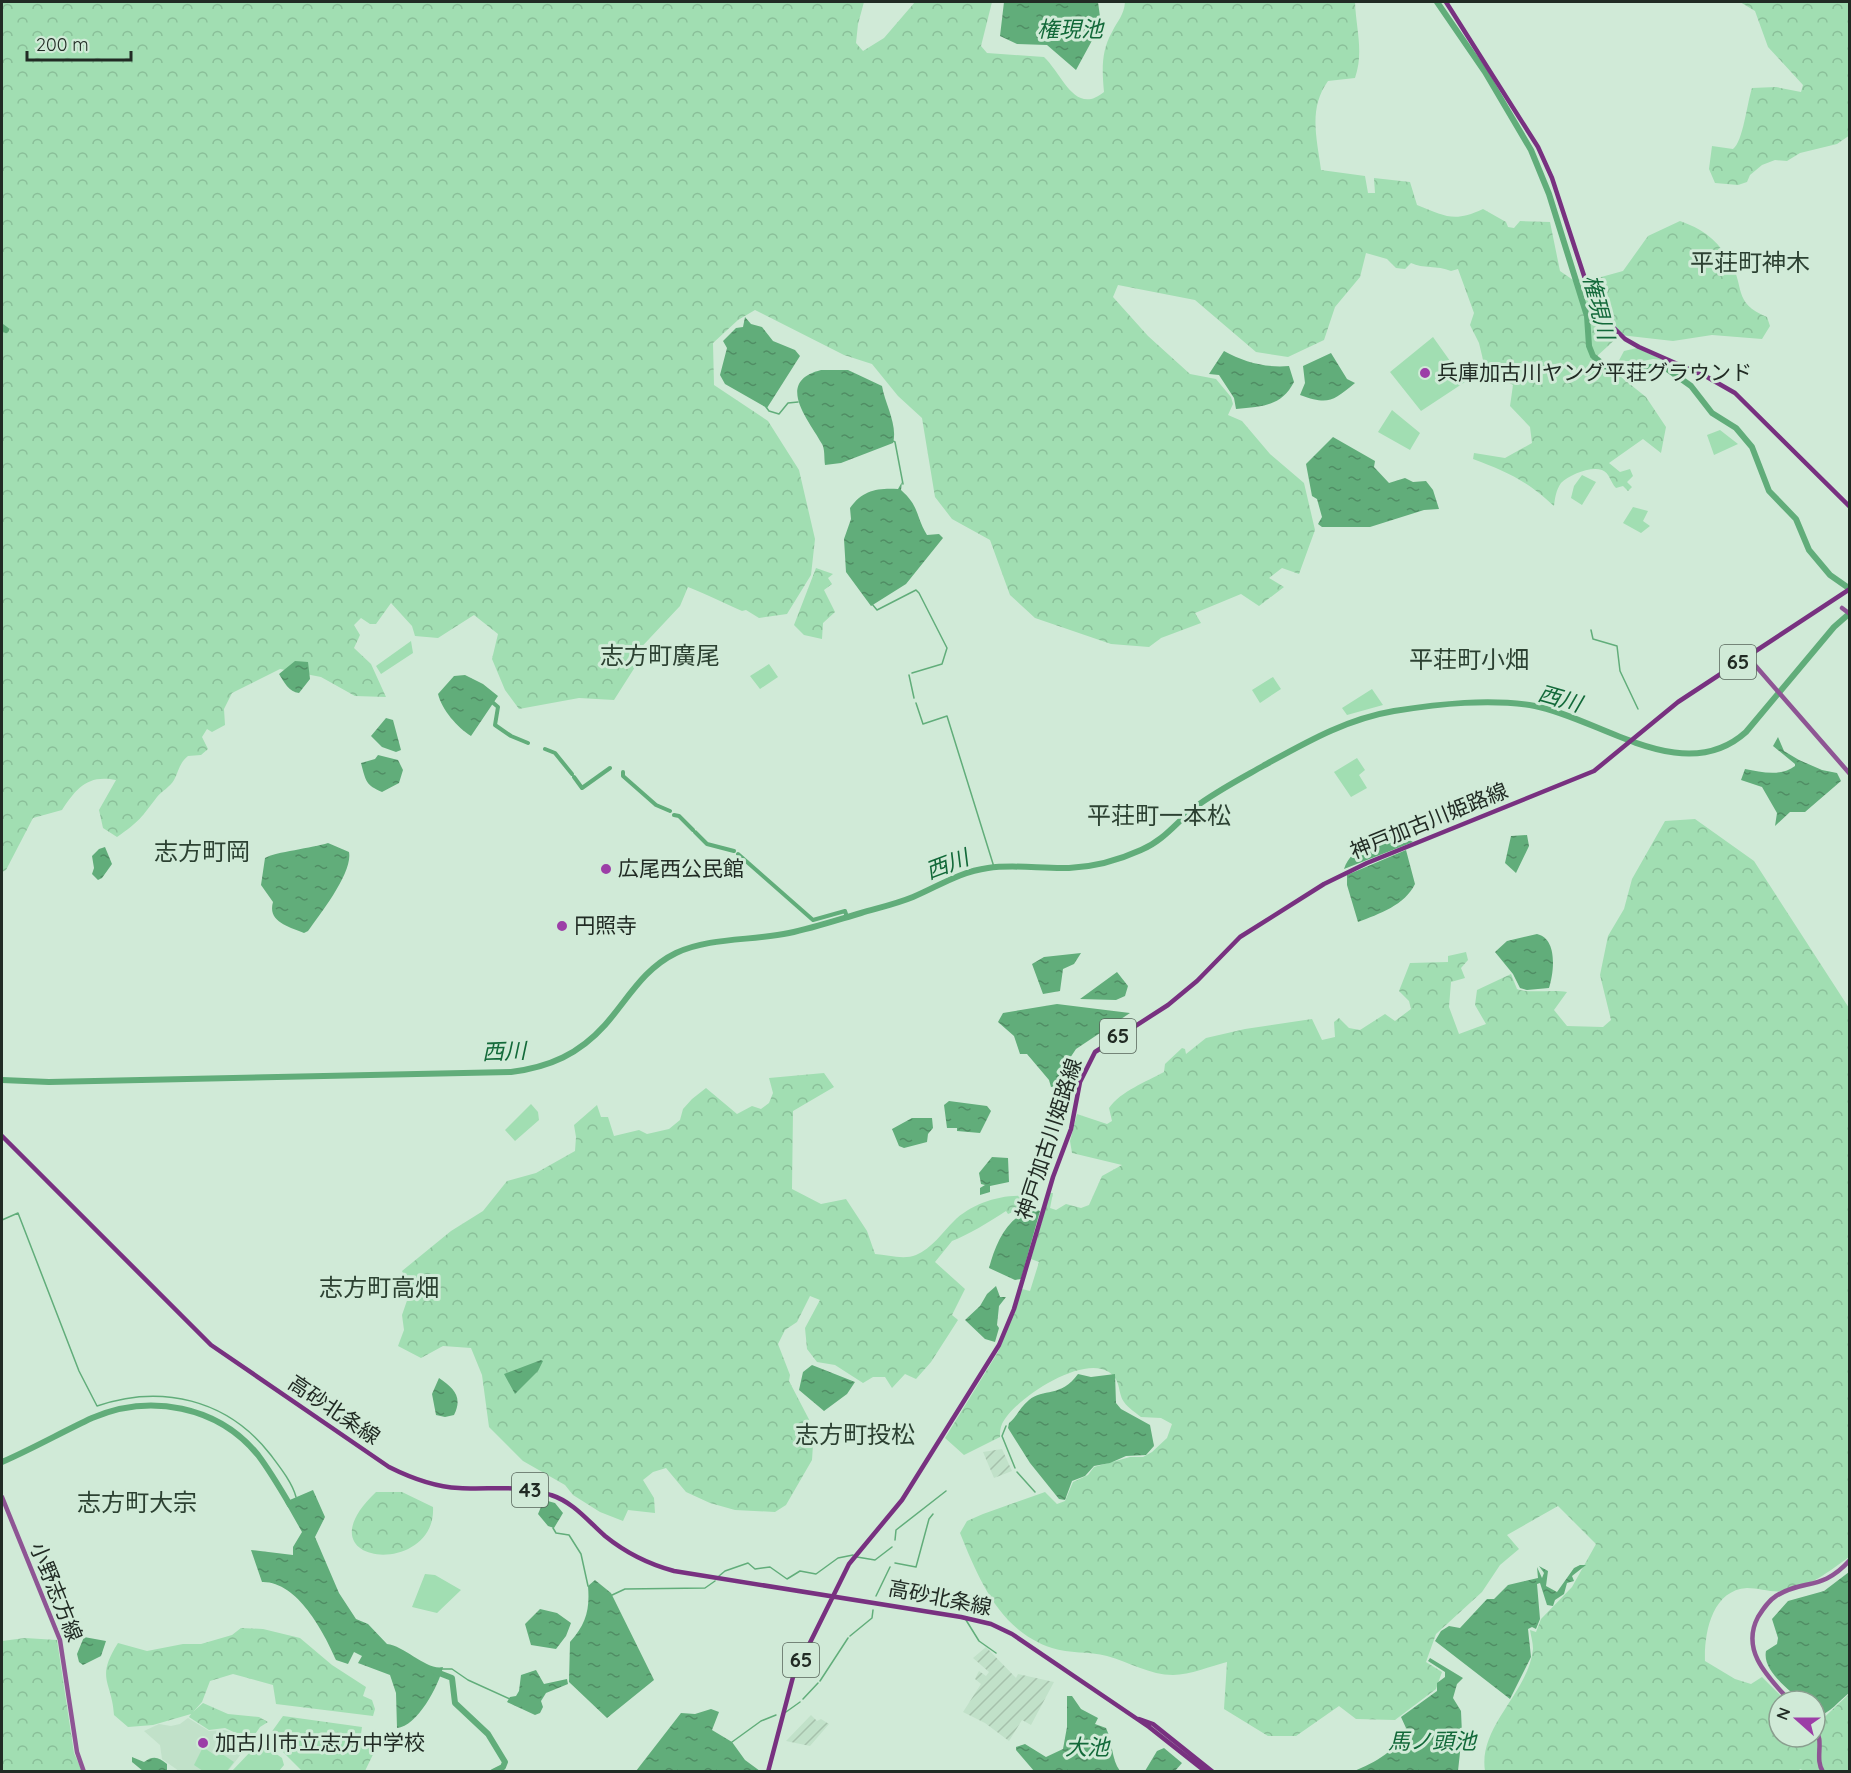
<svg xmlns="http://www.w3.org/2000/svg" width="1851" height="1773" viewBox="0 0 1851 1773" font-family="Quicksand,'Noto Sans JP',sans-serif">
	<defs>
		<pattern id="industrial-furrows" width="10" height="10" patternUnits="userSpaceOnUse" patternTransform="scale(1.5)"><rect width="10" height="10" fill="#c1e1c9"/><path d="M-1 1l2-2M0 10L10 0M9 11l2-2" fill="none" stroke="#a6c1ac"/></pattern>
		<pattern id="forest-crowns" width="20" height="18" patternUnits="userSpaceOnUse" patternTransform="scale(1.5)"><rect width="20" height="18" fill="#a1deb2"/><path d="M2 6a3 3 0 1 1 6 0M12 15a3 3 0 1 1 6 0" fill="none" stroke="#8abf99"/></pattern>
		<pattern id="water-ripples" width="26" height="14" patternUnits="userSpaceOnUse" patternTransform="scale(1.5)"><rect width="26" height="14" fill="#61ad7a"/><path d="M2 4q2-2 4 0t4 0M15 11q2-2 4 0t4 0" fill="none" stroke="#508d64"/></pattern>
	</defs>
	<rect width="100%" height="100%" fill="#d0ead7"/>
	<!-- built -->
	<path fill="#c1e1c9" d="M188 1718 209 1731 225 1730 251 1741 228 1771H179L162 1759 160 1745 144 1731 159 1724 171 1726 180 1724Z"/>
	<!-- industrial -->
	<path fill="url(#industrial-furrows)" d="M1002 1449 1012 1471 994 1478 983 1452Z
		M986 1647 1016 1678 1018 1674 1054 1682 1031 1725 1022 1720 1009 1741 985 1723 963 1712 981 1684 975 1679 979 1671 986 1676 989 1672 973 1658Z
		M811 1715 817 1721 821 1719 829 1724 810 1746 786 1741Z"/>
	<!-- green -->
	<path fill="#a1deb2" d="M1433 337 1465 382 1421 411 1390 372Z
		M1637 348 1663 360 1653 359 1616 366 1624 351Z
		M1392 410 1420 433 1410 450 1378 432Z
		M1720 430 1738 444 1714 455 1707 435Z
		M1582 475 1596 482 1582 505 1571 498 1574 486Z
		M1633 507 1648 511 1643 521 1650 526 1641 533 1623 523Z
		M411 641 413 653 381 674 376 666Z
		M769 664 778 677 760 689 750 676Z
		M1273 677 1281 689 1260 703 1252 690Z
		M1372 689 1383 705 1347 715 1342 708Z
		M1357 758 1365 770 1359 775 1367 788 1351 797 1334 772Z
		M531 1104 538 1112 539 1120 515 1141 505 1130Z
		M425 1574 435 1575 461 1590 437 1613 412 1607Z
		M262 1744 282 1758 284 1765 279 1771H232L252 1750Z
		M203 1747 216 1756 219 1752 234 1762 227 1771H203L194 1765Z"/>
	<!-- forest -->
	<path fill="url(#forest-crowns)" d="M2 2H864L858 24 856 43 863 51 884 38 915 2H992L981 46 987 53 1044 57C1063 75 1075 116 1104 92 1102 71 1101 51 1112 32 1118 20 1124 15 1125 2H1355C1356 29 1364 52 1355 78L1328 81C1308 109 1317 138 1321 170L1365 176 1368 193H1375L1374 178 1410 182 1417 205C1446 216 1453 223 1483 209L1506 222 1508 227 1514 228 1520 221 1550 222 1560 271 1573 280 1594 279 1623 271 1648 236 1680 221C1703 229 1717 240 1730 261 1745 285 1732 303 1767 317L1770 326 1762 339 1712 335 1673 341 1620 335 1596 357 1646 397 1666 427 1661 453 1643 439 1609 463 1620 472 1630 469 1633 476 1627 482 1632 487 1628 491 1623 486 1616 488C1610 482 1610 473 1602 470 1590 466 1569 475 1561 483 1556 490 1555 498 1554 506 1527 481 1508 472 1473 459L1474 453 1505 458 1532 443 1530 427 1510 406 1513 385 1485 368 1479 343 1470 325 1474 313 1458 269 1451 271C1437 265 1423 269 1411 263L1405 269 1396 268 1387 259 1366 253 1360 277 1335 307 1324 340 1288 357 1256 352 1195 300 1118 285 1113 297 1148 336 1190 374 1216 379 1231 397 1233 404 1228 415 1242 421 1270 454 1304 483 1315 530 1299 574 1282 568 1269 578 1284 587 1259 606 1241 594 1195 613 1201 623 1161 638 1149 647 1111 644 1035 618 1010 595 990 540 952 519 935 497 922 418 898 396 872 364 844 355 755 310 738 320 713 343 714 385 768 421 799 470 815 539 811 575 787 614 759 618 746 610 742 611C724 603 708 595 688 587L680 606 634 655 635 667 614 700 579 698 519 709 505 690 492 659 498 634 474 615 438 638 415 636 412 626 391 603 376 624H370L361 618 354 625 360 635 354 648 371 664 386 697 355 696 321 677 280 669 232 693 224 709 225 725 212 732 207 729 202 737 208 749 201 755 188 756C179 763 179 771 174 780 170 787 162 791 157 797 141 818 140 821 117 837L103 828 99 810 116 780C87 774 76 789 62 810L33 818 6 870 2 872Z
		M1740 2H1849L1850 135 1837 144 1800 153 1787 161 1775 160 1762 165 1750 175 1747 182 1738 185 1715 183 1709 169 1712 146 1733 149C1743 142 1747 103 1752 88L1776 87 1801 92 1803 85 1768 47 1755 11Z
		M816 568 833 574 828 578 832 584 824 590 835 612 823 623 822 639 804 635 794 625Z
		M1695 819 1754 861 1849 1008V1557C1830 1571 1808 1588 1784 1591 1772 1593 1759 1588 1747 1588 1712 1590 1704 1633 1705 1661L1735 1679 1751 1684 1762 1677 1786 1701H1779V1737H1815V1726L1849 1694V1771H1805L1800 1769 1798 1772 1485 1771C1478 1726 1529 1692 1533 1649 1533 1643 1531 1636 1530 1630L1536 1632 1541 1619 1572 1587 1596 1544 1558 1506 1507 1535 1519 1549 1500 1565 1482 1592 1436 1634 1426 1662 1442 1672 1436 1689 1395 1720 1356 1719 1339 1706 1296 1736H1268L1224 1709 1227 1662C1211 1666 1190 1675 1173 1675 1150 1675 1129 1662 1107 1656 1089 1651 1069 1654 1052 1648 1000 1631 979 1580 960 1533L967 1521 983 1514 1045 1492 1057 1504 1065 1501 1073 1482 1088 1475 1094 1467 1130 1457H1143L1152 1452 1167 1438 1172 1424 1161 1418 1141 1417C1136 1413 1128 1408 1124 1402 1117 1392 1122 1379 1107 1371 1080 1356 1014 1399 1002 1424 1000 1428 1000 1433 1000 1437L964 1455 945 1438 998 1352 1022 1289 1030 1291 1039 1262 1031 1259 1050 1193H1053L1050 1208 1056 1210 1066 1204 1081 1208 1089 1205 1102 1176 1122 1165 1072 1153 1070 1141 1077 1114 1107 1124 1112 1121 1109 1108C1121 1091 1146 1082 1164 1072L1165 1064 1182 1048 1185 1049 1186 1054 1206 1038 1245 1029 1312 1019 1322 1040 1335 1037 1334 1022 1339 1018 1349 1028 1360 1030 1385 1014 1395 1021 1411 1009 1409 1001 1399 991 1410 963 1448 962V956L1466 952 1468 960 1461 968 1465 978 1451 982 1449 1007 1459 1034 1486 1024 1475 1005 1477 990 1511 974 1517 989C1529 994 1552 989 1567 992L1554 1010 1567 1026 1603 1027 1611 1020 1600 975 1608 936 1624 909 1632 879 1665 821Z
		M824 1073 834 1087 793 1111 792 1189 821 1204 846 1199 867 1231 875 1254C888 1255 904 1260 916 1255 931 1249 943 1232 954 1221 974 1201 1015 1189 1041 1200L1008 1214 1006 1211C989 1222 968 1235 952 1241L935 1262 965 1289 952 1315 958 1320 931 1362 916 1379 905 1374 892 1388 885 1377H873L863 1383 835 1365 817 1362 807 1349 805 1328 820 1300 810 1296 797 1322 785 1330 778 1344 790 1375 789 1381 814 1429 812 1460 786 1505 775 1512 735 1510 710 1503 686 1492 666 1468 653 1472 643 1480 654 1498 655 1513 628 1510 623 1521 600 1512 573 1495 565 1485 523 1461 489 1427 482 1375 471 1348 443 1346 421 1358 398 1346 404 1330 402 1315 411 1289 402 1271 451 1231 483 1211 507 1181 536 1173 575 1151 576 1137 574 1125 597 1105 601 1117H608L614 1136 639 1130 647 1134 669 1129 680 1120 683 1109 692 1099 706 1088 737 1114 752 1106 761 1109 769 1103 773 1093 769 1078Z
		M376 1492H402L433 1507C437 1578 297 1567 376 1492Z
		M241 1628 263 1629 300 1638 332 1665 366 1687 363 1696 372 1700 375 1709 373 1716 276 1704 273 1685 233 1674 210 1681 202 1702 193 1712 203 1703 228 1714 259 1717 268 1722 260 1727 251 1740 225 1728 209 1730 189 1717 191 1714 153 1725 128 1727 114 1715C112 1681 95 1679 118 1643L147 1651 183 1644H201L232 1635Z
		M25 1638 57 1640 74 1753 82 1771H2V1641Z
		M283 1716 362 1727 361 1734 380 1740 365 1771H302L268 1737Z"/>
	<!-- water -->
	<path fill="url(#water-ripples)" d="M1004 2H1098L1101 24 1076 70 1047 45 1017 44 1000 36Z
		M745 317 751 324 762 327 773 341 795 350 800 356 767 408 725 384 720 375 727 348 723 341 736 328 743 327Z
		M1224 351C1244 362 1265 368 1289 366L1294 382C1281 407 1262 406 1236 409L1234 398 1219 375 1209 374Z
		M1331 353 1347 379 1355 383C1332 402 1328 405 1300 395L1305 383 1303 366Z
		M821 370H848L882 386C885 404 898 425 893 443L841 463 825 465C824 458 825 449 822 444 809 420 774 382 821 370Z
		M1333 437 1375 461 1374 467 1389 483 1405 478 1413 482 1426 481 1433 490 1439 509 1424 510 1370 527H1322L1318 524 1322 517 1317 499 1312 496 1306 464Z
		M902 482 901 490C920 507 915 515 927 535L939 534 943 538 906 584 871 606 846 572 844 539 851 519 850 508C863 490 877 488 898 489Z
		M295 661 308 662 310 679 299 693C289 692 284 682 279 674Z
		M465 675 483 684 498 696 471 736C457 727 442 710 438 694L454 676Z
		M386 718 393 720 401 750 396 752 382 747 371 736Z
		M1778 737 1784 751 1799 760 1822 770 1837 773 1841 781 1805 812H1790L1775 826 1777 813 1762 787 1741 780 1745 769C1761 772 1781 777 1795 766V764L1773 746Z
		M378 755 398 760 403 770 399 783 382 792C366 785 366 782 361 763L375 759Z
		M1401 835 1413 842 1344 869C1352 846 1378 838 1401 835Z
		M1527 835 1529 846 1516 873 1505 863 1511 836Z
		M328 843 349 852C353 872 321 913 308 931L304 933C290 927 267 922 273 902L261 885 265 858C275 852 313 848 328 843Z
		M105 847 112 864 102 878 98 880 92 874 94 868 92 856 99 849Z
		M1406 850 1415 884C1405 905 1379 914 1358 922L1347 885V875Z
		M1537 934C1558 939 1554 972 1549 988L1527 990 1520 988 1513 974 1495 952 1507 941Z
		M1081 953 1074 964 1063 969 1060 991 1043 994 1032 964 1044 957Z
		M1117 972 1128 986 1125 996 1116 1000 1080 999Z
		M1057 1004 1130 1013 1076 1049 1070 1058 1059 1086 1051 1087 1049 1080 1027 1054H1020L1014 1036 998 1022 1003 1013Z
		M949 1101 987 1106 991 1111 980 1133 957 1131V1128H947L944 1105Z
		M912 1118H932L933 1128 928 1134 927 1142 904 1148 899 1146 892 1129Z
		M992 1157 1008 1158 1009 1182 990 1186V1192L980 1195V1188L985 1185 981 1184 979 1173Z
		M1034 1209 1040 1211 1021 1279 1015 1280 989 1268C996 1243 1007 1216 1034 1209Z
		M996 1286 1000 1297H1006L999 1306 997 1325 999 1328 995 1342 985 1339 965 1320 980 1306 987 1294Z
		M541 1360 543 1361 538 1371 515 1394 504 1374Z
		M812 1365 855 1382 847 1394 824 1411 799 1390 803 1372Z
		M1078 1374 1091 1377 1115 1374 1116 1403 1121 1409 1150 1425 1154 1446 1146 1455 1126 1456 1110 1463 1094 1466 1085 1476 1072 1481 1065 1500 1059 1499 1030 1463 1008 1428 1009 1423C1017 1417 1020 1407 1029 1400 1043 1388 1061 1398 1078 1374Z
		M439 1378C454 1388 463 1397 454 1415L445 1417 436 1415 432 1394Z
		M313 1490 325 1517 315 1537 339 1593 356 1619 368 1624 387 1644C405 1646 427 1671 443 1667 439 1685 417 1727 397 1728L396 1693 390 1675 358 1663 362 1656 354 1652 348 1664 336 1660C324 1632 297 1581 262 1582L251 1550 293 1555V1547L302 1532 285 1502Z
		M544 1500 555 1503 563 1513 554 1528 548 1526 538 1514Z
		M1580 1565H1586L1572 1576 1574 1581 1567 1583 1564 1594 1555 1600 1553 1606 1547 1605 1540 1583 1537 1584 1540 1619 1536 1629 1532 1627 1528 1629 1531 1657 1510 1699 1435 1641 1441 1631 1449 1626 1460 1628 1487 1599H1494L1508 1585 1538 1578 1537 1567 1542 1578 1544 1573 1539 1566 1548 1571 1546 1586 1557 1592 1574 1568Z
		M1849 1572V1693C1840 1700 1829 1714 1818 1716L1815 1713V1701H1802C1789 1690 1762 1670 1766 1651L1777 1644 1778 1638 1772 1619 1788 1601 1824 1591Z
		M595 1580 611 1593 654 1680 607 1718 569 1682 570 1642C586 1624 590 1610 588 1586Z
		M540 1609 557 1613 571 1623 566 1636 556 1649 531 1645 525 1624Z
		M84 1637 106 1641 101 1656 83 1665 79 1662 77 1654Z
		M1430 1658 1463 1678 1457 1684 1453 1698 1461 1711 1462 1734 1458 1771H1354C1374 1763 1399 1750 1406 1728L1401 1717 1437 1691V1683L1445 1677V1672L1428 1661Z
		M536 1670 544 1684 567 1679 568 1684 546 1693 541 1701 543 1707 540 1713 535 1715 507 1702 510 1697 516 1696 519 1691 521 1675Z
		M1067 1696H1072L1081 1709 1098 1718 1095 1724 1106 1728C1113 1742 1111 1759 1120 1771H1034L1016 1750V1747L1025 1744 1046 1757 1063 1749 1067 1727Z
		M711 1709 719 1712 712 1730 732 1742 745 1760 760 1771H636L681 1713 695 1714Z
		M1164 1748 1182 1763 1175 1771H1145L1157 1751Z
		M132 1757 144 1762C153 1755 159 1757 167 1764V1771H143L132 1762Z"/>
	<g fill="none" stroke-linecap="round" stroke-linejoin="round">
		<!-- stream -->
		<path stroke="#61ad7a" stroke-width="1.5" d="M766 407 769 411 779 414 788 403 798 402
			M893 441 895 442 903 484
			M872 604 877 610 916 590 919 593 947 648 942 664 912 673
			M1591 630 1593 639 1617 646 1620 671 1638 709
			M909 675 914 698
			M916 703 923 724 947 716 994 867
			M2 1220 18 1213 79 1371 97 1406C161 1384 227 1399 270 1454 279 1466 292 1482 296 1497
			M1006 1426 1002 1436 1015 1468
			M1017 1472 1035 1492
			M553 1528 556 1533 569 1535 581 1554 588 1586
			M895 1540 896 1530 946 1491
			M857 1557 875 1560 892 1547
			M895 1563 916 1567 929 1519 933 1514
			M719 1576 725 1571 748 1563 755 1569 770 1567 787 1579 800 1571 816 1574 838 1558 853 1555
			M610 1596 625 1589 705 1588 715 1581
			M876 1596 890 1567
			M966 1620 979 1641 996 1653
			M850 1636 872 1618 873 1610
			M442 1669H452L468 1680 510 1699
			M820 1681 848 1638
			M803 1699 818 1683
			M786 1712 800 1702
			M732 1742 761 1721 776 1715"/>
		<!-- canal -->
		<path stroke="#61ad7a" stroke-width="4" d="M491 701 498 707 495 725 511 736 528 743
			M545 749 555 753 572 774
			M623 772V776L656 805 670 811
			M574 777 582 788 610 768
			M674 815 679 816 693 830
			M695 832 707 844 734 851
			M738 854 813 920 845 911 847 917"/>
		<!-- river -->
		<path stroke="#61ad7a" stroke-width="6" d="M1437 2 1485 72 1531 150 1549 194 1587 316 1589 346 1593 356 1608 368 1618 370 1663 366 1691 386 1712 413 1736 428 1752 447 1769 491 1796 519 1809 550 1830 575 1850 589
			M2 327 6 330
			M2 1080 49 1082 511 1072C550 1067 579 1054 605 1025 628 999 643 969 676 953 710 937 752 941 789 933 813 928 837 920 861 913 878 908 896 904 913 897 939 886 959 872 988 868 1015 864 1042 869 1069 868 1093 867 1119 860 1141 850 1163 841 1176 823 1194 808 1215 792 1240 779 1263 766 1305 743 1346 719 1394 711 1439 704 1490 698 1535 706 1601 719 1684 788 1746 732L1834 627 1850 613
			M2 1462C32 1449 62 1432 92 1418 150 1393 218 1406 258 1455 270 1471 280 1488 290 1505
			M434 1671 452 1678 455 1703 488 1734 505 1762 503 1767 493 1772"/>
		<!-- secondary -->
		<path stroke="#8e5594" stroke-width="4.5" d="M1842 608 1850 614
			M1747 656 1850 774
			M2 1497 60 1640 77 1752 84 1772
			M1790 1701C1769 1678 1740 1651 1758 1617 1763 1609 1768 1601 1776 1596 1805 1578 1821 1592 1850 1560
			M1815 1728C1825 1742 1814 1758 1823 1772"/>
		<!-- primary -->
		<path stroke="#783180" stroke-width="4.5" d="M1446 2 1538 147 1552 178 1590 294 1602 316 1625 339 1639 347 1707 377 1735 393 1850 507
			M2 1136 211 1345 389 1467C411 1478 434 1487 459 1488 489 1490 521 1484 551 1495 573 1502 588 1521 605 1536 626 1553 648 1564 674 1571L961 1617 991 1624 1012 1634 1149 1727 1206 1772
			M1139 1719 1153 1724 1213 1772
			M768 1772 793 1677 849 1564 902 1500 999 1345 1014 1309 1053 1177 1071 1129 1080 1082 1095 1052 1168 1005 1197 981 1240 937 1324 884 1367 863 1594 771 1678 702 1850 589"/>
	</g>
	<!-- markers -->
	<g fill="#9c3ea7" stroke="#d0ead7" stroke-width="2">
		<circle cx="1425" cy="373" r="6"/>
		<circle cx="606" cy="869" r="6"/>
		<circle cx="562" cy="926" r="6"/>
		<circle cx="203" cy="1743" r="6"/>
	</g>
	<g text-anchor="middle" stroke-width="6" stroke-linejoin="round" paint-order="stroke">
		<!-- shield labels -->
		<g fill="#d0ead7" stroke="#56645a" stroke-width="1.5">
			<rect x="1720" y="645" width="36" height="34" rx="4.5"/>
			<rect x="1100" y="1019" width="36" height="34" rx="4.5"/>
			<rect x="512" y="1473" width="36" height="34" rx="4.5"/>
			<rect x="783" y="1643" width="36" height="34" rx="4.5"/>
		</g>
		<g font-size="20" font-weight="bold" fill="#212b24">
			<text x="1738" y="669">65</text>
			<text x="1118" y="1043">65</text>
			<text x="530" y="1497">43</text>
			<text x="801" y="1667">65</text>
		</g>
		<!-- poi labels -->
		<g font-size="21" fill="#212b24" stroke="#d0ead7" text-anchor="start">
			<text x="1437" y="380">兵庫加古川ヤング平荘グラウンド</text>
			<text x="618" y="876">広尾西公民館</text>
			<text x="574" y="933">円照寺</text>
			<text x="215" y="1750">加古川市立志方中学校</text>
		</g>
		<!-- street labels -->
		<g font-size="21" fill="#212b24" stroke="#d0ead7">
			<text transform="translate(1429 821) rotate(-22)" y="7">神戸加古川姫路線</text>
			<text transform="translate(1049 1139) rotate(-72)" y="7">神戸加古川姫路線</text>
			<text transform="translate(334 1410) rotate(34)" y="7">高砂北条線</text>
			<text transform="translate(56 1592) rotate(68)" y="7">小野志方線</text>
			<text transform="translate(940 1598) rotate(11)" y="7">高砂北条線</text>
		</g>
		<!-- water labels -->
		<g font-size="22" font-style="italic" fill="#126939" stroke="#d0ead7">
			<text x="1070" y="37">権現池</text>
			<text transform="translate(1599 307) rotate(76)" y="8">権現川</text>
			<text transform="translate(1560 698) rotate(16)" y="8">西川</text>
			<text transform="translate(947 864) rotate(-21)" y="8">西川</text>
			<text transform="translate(504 1051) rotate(-2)" y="8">西川</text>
			<text x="1432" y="1749">馬ノ頭池</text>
			<text x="1087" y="1755">大池</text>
		</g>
		<!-- quarter labels -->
		<g font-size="24" fill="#2c4132" stroke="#d0ead7">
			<text x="1750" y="271">平荘町神木</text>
			<text x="660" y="664">志方町廣尾</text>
			<text x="1469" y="668">平荘町小畑</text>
			<text x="1159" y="824">平荘町一本松</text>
			<text x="202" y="860">志方町岡</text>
			<text x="379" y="1296">志方町高畑</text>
			<text x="855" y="1443">志方町投松</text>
			<text x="137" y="1511">志方町大宗</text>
		</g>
	</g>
	<!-- border -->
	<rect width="1851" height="1773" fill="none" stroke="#212b24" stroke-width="6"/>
	<!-- north arrow -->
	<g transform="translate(1797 1719) rotate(291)"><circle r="28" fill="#d0ead7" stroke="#8a9e8f" stroke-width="1.5"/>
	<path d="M0-4.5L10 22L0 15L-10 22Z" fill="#9c3ea7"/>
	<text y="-9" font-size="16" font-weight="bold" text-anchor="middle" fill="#212b24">N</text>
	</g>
	<!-- scale -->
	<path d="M27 51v9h104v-9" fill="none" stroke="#212b24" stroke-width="3"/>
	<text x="36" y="51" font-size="18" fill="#212b24" stroke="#d0ead7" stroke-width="4.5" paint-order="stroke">200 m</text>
</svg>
